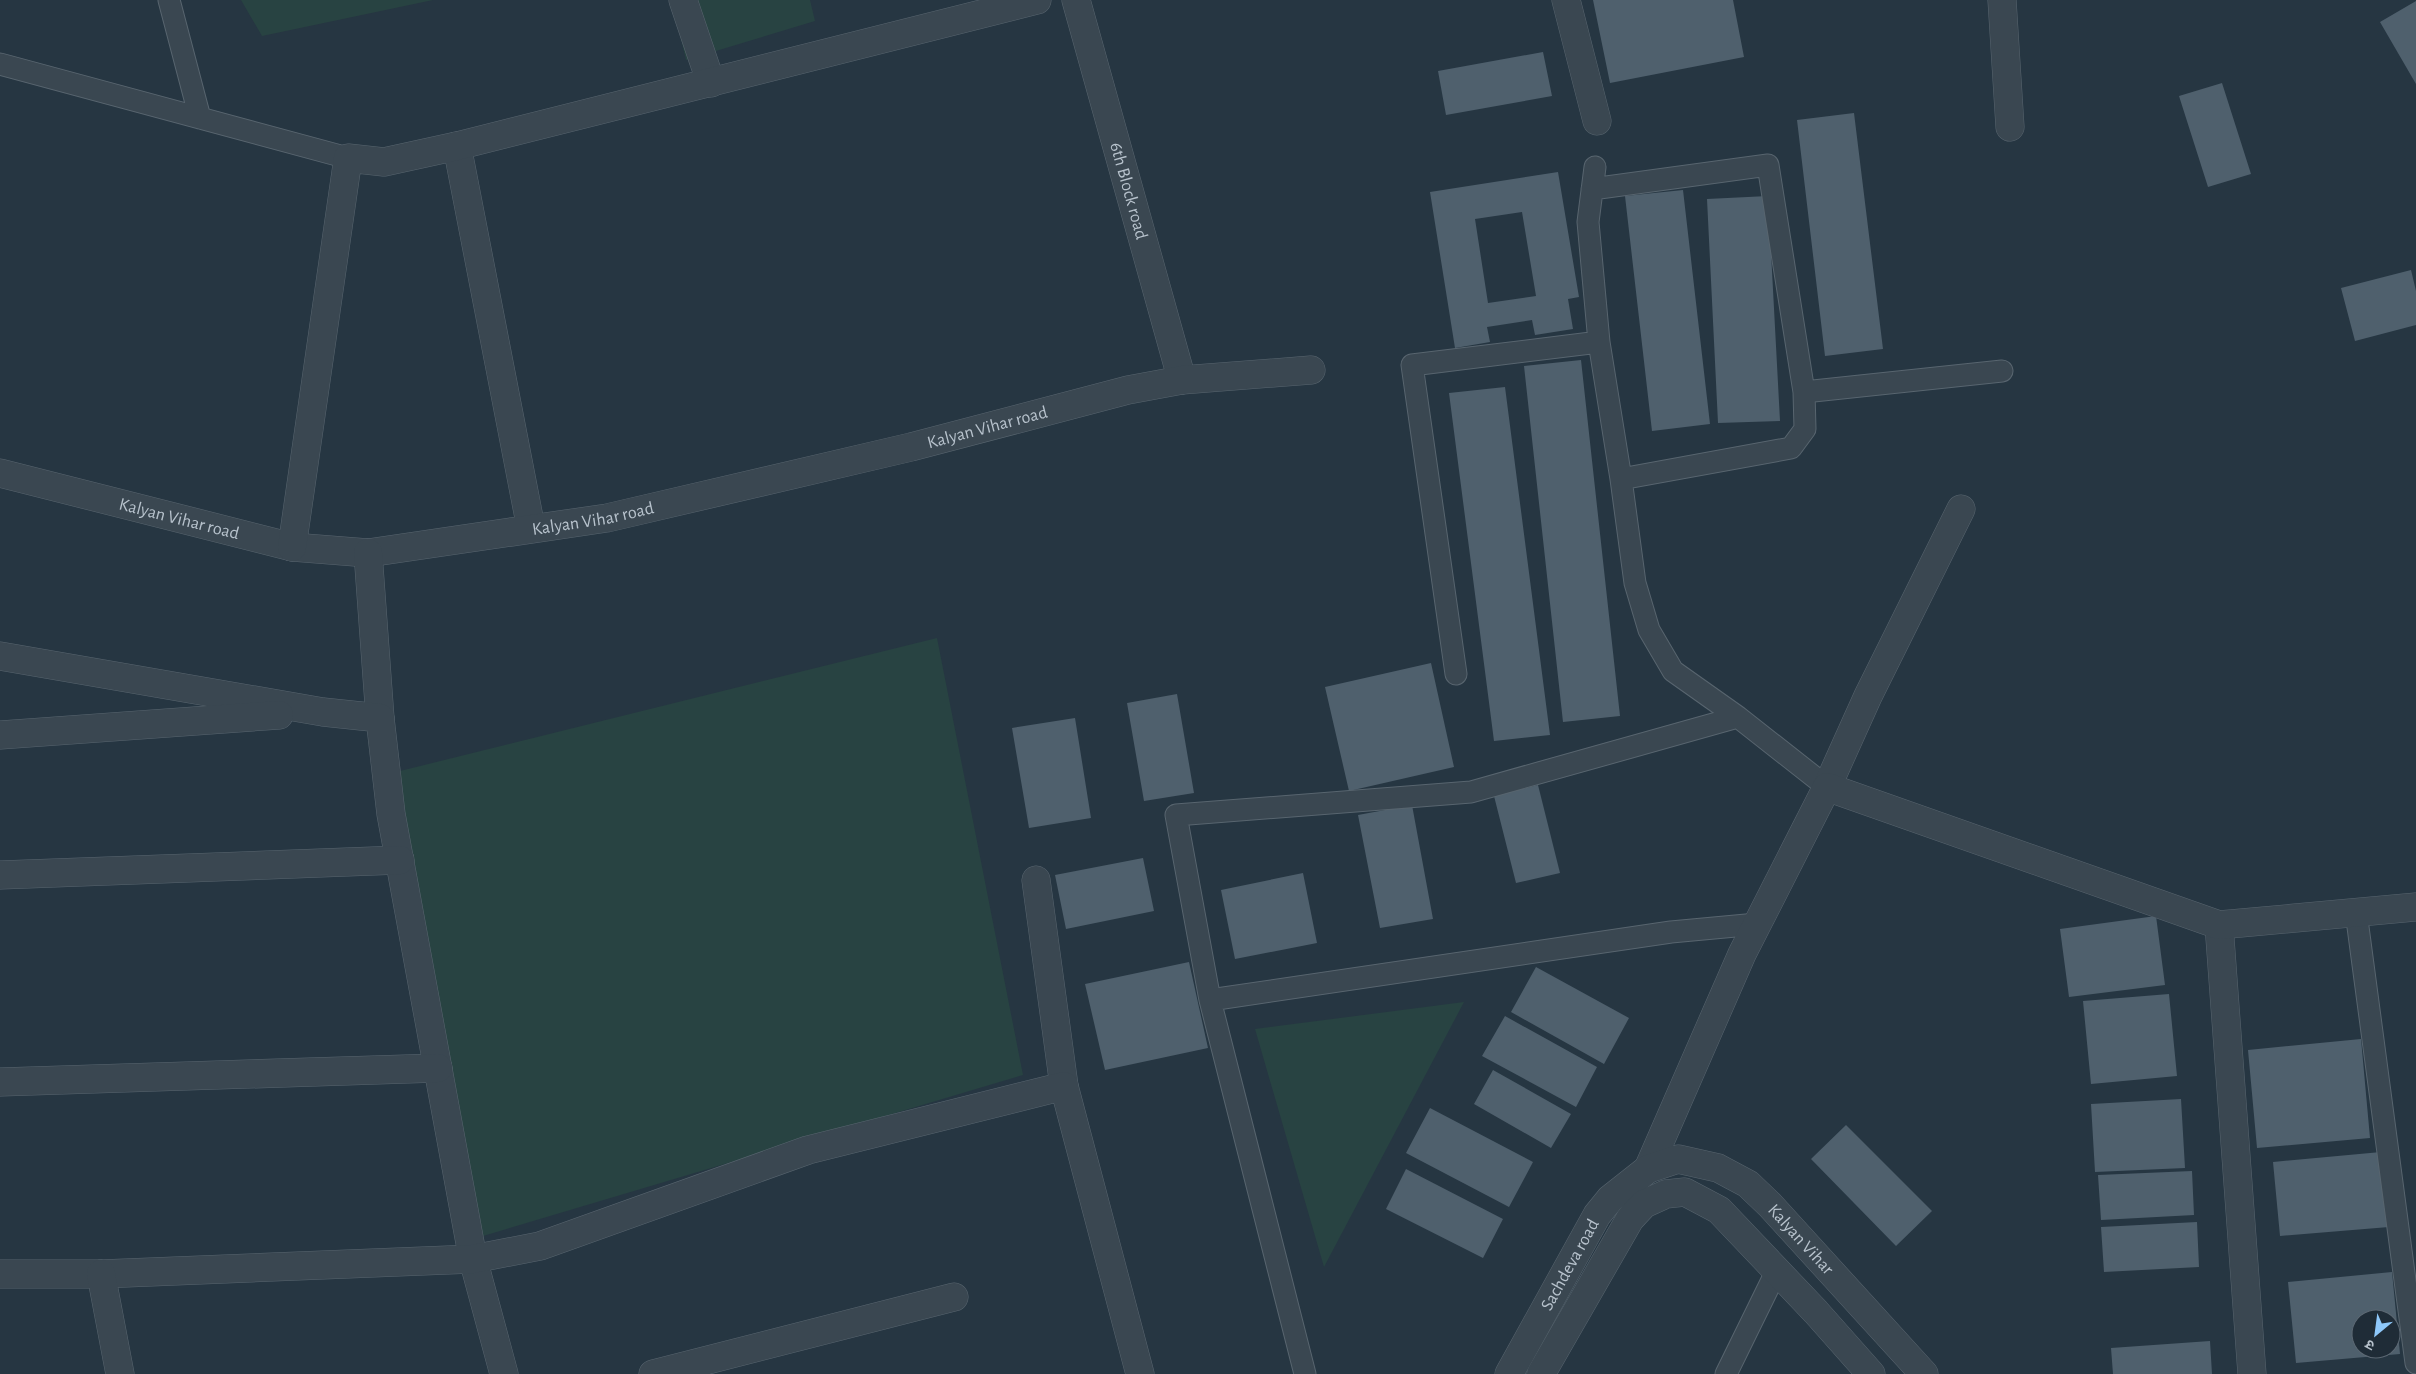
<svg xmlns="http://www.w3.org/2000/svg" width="2416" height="1374" viewBox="0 0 2416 1374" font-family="'Alegreya Sans','Noto Sans Devanagari',sans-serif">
	<rect width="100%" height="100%" fill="#263642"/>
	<!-- green -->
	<path fill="#284342" d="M241 0H433L262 36Z
		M672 0H810L815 21 686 60Z
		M937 638 1023 1075 483 1236 396 772Z
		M1464 1002 1324 1267 1255 1029Z"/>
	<!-- building -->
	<path fill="#4f606d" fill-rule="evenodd" d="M1593 0H1733L1744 57 1610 83Z
		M2416 1V84L2380 22Z
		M1543 52 1552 96 1446 115 1438 71Z
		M2222 83 2251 174 2208 187 2179 96Z
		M1854 113 1883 349 1825 356 1797 120Z
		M1558 172 1579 297 1568 299 1573 329 1535 335 1532 320 1487 327 1490 342 1455 348 1430 192ZM1522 212 1536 296 1488 303 1475 219Z
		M1683 190 1710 424 1652 431 1625 196Z
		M1768 196 1780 421 1718 423 1707 199Z
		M2411 270 2416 291V325L2355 341 2341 288Z
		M1581 360 1620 716 1563 722 1524 366Z
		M1505 387 1550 735 1494 741 1449 393Z
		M1431 663 1454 767 1349 791 1325 687Z
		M1177 694 1194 793 1144 801 1127 703Z
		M1075 718 1091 818 1029 828 1012 728Z
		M1538 785 1560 873 1516 883 1494 796Z
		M1412 805 1433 919 1380 928 1358 815Z
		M1143 858 1154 911 1066 929 1055 875Z
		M1303 873 1317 943 1235 959 1221 890Z
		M2156 916 2165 985 2069 997 2060 929Z
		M1189 962 1208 1048 1105 1070 1085 984Z
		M1536 967 1629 1018 1604 1064 1511 1012Z
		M2169 994 2177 1076 2091 1084 2083 1001Z
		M1505 1016 1597 1067 1576 1107 1482 1056Z
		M2361 1039 2370 1138 2257 1148 2248 1050Z
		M1493 1070 1571 1114 1551 1148 1474 1104Z
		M2181 1099 2185 1168 2095 1172 2091 1104Z
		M1430 1108 1533 1162 1509 1207 1406 1153Z
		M1846 1125 1932 1211 1896 1246 1811 1159Z
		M2381 1152 2389 1227 2280 1236 2273 1162Z
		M1406 1169 1503 1219 1483 1258 1386 1209Z
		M2192 1171 2194 1215 2101 1220 2098 1175Z
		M2197 1222 2199 1267 2104 1272 2101 1227Z
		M2392 1272 2400 1354 2296 1363 2288 1282ZM2361 1319H2391V1349H2361Z
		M2210 1341 2212 1374H2113L2111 1348Z"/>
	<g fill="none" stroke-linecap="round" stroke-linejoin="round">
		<defs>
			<path id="service" d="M169 0 200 118
				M0 64 348 158
				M1595 167 1588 222 1599 342 1621 479 1635 583 1649 630 1673 671 1738 717 1827 787
				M1592 189 1768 165 1804 392 1805 429 1791 448 1621 479
				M1804 392 2002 371
				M1456 674 1412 365 1599 342
				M2356 912 2416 1363
				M1210 1000 1176 815 1471 792 1738 717
				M1305 1374 1210 1000 1671 932 1757 924
				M1726 1374 1777 1270"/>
			<g id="minor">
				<path d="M683 0 711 83"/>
				<path id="s1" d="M1076 0 1182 380"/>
				<path d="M1566 0 1597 121"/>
				<path d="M2002 0 2010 127"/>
				<path d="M457 146 531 528"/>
				<path id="s2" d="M0 473 292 547 368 553 607 518 911 447 1128 390 1182 380 1311 370"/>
				<path d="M292 547 348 158 384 162 457 146 1037 0"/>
				<path d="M368 553 380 718"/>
				<path d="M0 656 323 712 380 718 391 814 473 1259 504 1374"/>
				<path d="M0 735 279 715"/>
				<path d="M1827 787 1868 696 1961 509"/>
				<path d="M0 875 400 860"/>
				<path d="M1036 880 1064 1086"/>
				<path d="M2219 925 2252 1374"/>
				<path d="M0 1082 438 1068"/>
				<path d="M0 1274H101L473 1259 540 1246 808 1150 1064 1086 1140 1374"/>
				<path d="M101 1274 120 1374"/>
				<path d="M653 1374 954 1297"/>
			</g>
			<g id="tertiary">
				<path d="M1648 1169 1742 954 1827 787 2219 925 2416 907"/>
				<path id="s3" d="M1509 1374 1597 1215 1610 1199 1648 1169 1678 1159 1718 1168 1748 1184 1770 1205 1924 1374"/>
				<path d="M1541 1374 1630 1219 1644 1204 1666 1194 1685 1192 1719 1210 1816 1312 1871 1374"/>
			</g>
		</defs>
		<!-- service casing -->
		<use href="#service" stroke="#58656f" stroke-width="23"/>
		<!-- minor casing -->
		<use href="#minor" stroke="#58656f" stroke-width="29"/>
		<!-- tertiary casing -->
		<use href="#tertiary" stroke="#58656f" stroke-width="29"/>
		<!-- service -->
		<use href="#service" stroke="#3a4751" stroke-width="21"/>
		<!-- minor -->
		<use href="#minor" stroke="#3a4751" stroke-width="28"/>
		<!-- tertiary -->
		<use href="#tertiary" stroke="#3a4751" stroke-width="28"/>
	</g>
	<g text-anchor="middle" stroke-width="4" stroke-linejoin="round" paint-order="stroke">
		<!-- street labels -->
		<g font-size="18" fill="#b7c2cc" stroke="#1f2c37">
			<text dy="6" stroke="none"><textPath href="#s1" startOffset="198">6th Block road</textPath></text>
			<text dy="6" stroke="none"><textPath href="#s2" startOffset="1010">Kalyan Vihar road</textPath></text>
			<text dy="6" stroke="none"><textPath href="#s2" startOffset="605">Kalyan Vihar road</textPath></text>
			<text dy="6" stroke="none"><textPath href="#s2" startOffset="185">Kalyan Vihar road</textPath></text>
			<text dy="6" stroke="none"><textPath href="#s3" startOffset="434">Kalyan Vihar</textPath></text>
			<text dy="6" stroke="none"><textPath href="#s3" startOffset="125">Sachdeva road</textPath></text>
		</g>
	</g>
	<!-- north arrow -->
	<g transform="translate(2376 1334) rotate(209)"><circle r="24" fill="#1f2c37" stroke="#5c6873"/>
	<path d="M0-4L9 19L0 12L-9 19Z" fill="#8ec8fa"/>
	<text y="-8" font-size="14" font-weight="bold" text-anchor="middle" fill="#b7c2cc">उ</text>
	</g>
</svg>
